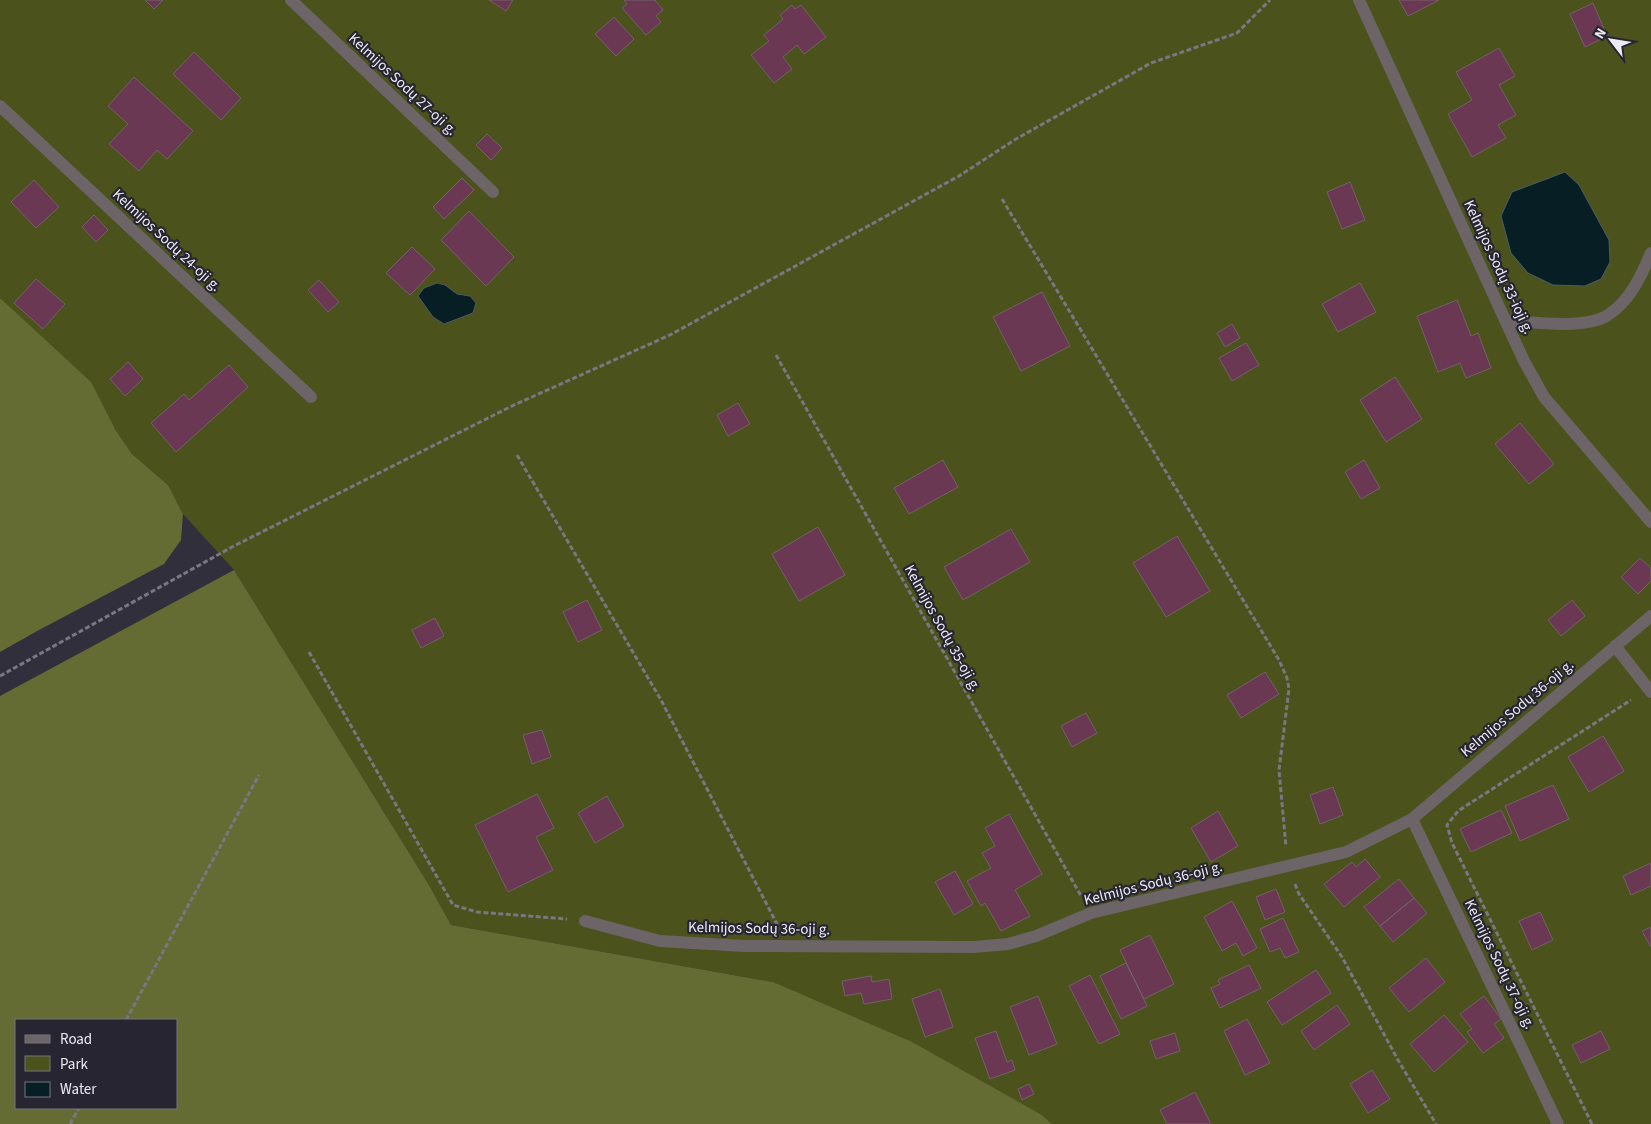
<svg xmlns="http://www.w3.org/2000/svg" width="1651" height="1124" viewBox="0 0 1651 1124" font-family="'Source Sans 3',sans-serif">
	<rect width="100%" height="100%" fill="#312f3b"/>
	<!-- green -->
	<path fill="#4b521b" d="M0 0H1651V1124H1052L1042 1115 773 982 451 925 429 885 234 570 183 514 168 485 132 454 115 429 0 298Z"/>
	<!-- forest -->
	<path fill="#646c34" fill-rule="evenodd" d="M0 298 91 382 115 429 132 454 168 485 183 514 181 540 164 564 39 630 0 652Z
		M234 570 429 885 451 925 773 982 912 1042 1042 1115 1052 1124H0V696ZM176 1020V1108H16V1020Z"/>
	<!-- water -->
	<path fill="#071e25" stroke="#4c5c63" d="M1565 172 1579 185 1609 240 1610 262 1601 279 1585 286 1553 285 1528 273 1511 253 1501 216 1512 192Z
		M437 283 445 285 457 294 470 296 476 303 473 313 444 324 433 317 418 296 424 288Z"/>
	<!-- building -->
	<path fill="#6a3852" stroke="#726269" d="M145 0H163L154 9Z
		M489 0H513L506 11Z
		M624 0H655L663 10 656 16 661 22 646 35 622 8 627 4Z
		M1399 0H1439L1408 16Z
		M1593 3 1607 36 1585 47 1570 14Z
		M792 5 795 9 801 5 826 37 804 54 797 45 783 57 792 69 774 83 751 55 769 41 764 35 783 19 780 15Z
		M614 17 634 39 616 56 595 34Z
		M1499 48 1515 76 1499 85 1516 115 1498 125 1506 138 1472 157 1448 114 1472 100 1456 72Z
		M194 52 241 98 221 120 173 74Z
		M134 77 193 131 167 159 157 150 139 171 109 144 128 124 108 106Z
		M487 134 502 148 491 160 476 145Z
		M462 178 474 190 444 219 433 207Z
		M34 180 59 207 36 228 11 202Z
		M1350 182 1365 220 1342 229 1327 192Z
		M469 211 514 257 486 286 441 240Z
		M94 215 108 230 96 242 82 227Z
		M412 247 435 269 410 295 386 273Z
		M36 279 65 304 43 329 14 303Z
		M319 280 339 302 328 312 308 290Z
		M1360 283 1376 312 1338 332 1322 304Z
		M1042 292 1070 346 1021 371 993 317Z
		M1457 300 1471 336 1478 333 1491 368 1466 378 1460 363 1438 372 1417 316Z
		M1232 324 1240 338 1225 347 1217 333Z
		M1246 343 1259 365 1232 381 1219 358Z
		M128 362 143 379 125 396 110 379Z
		M229 365 248 387 176 452 151 423 184 394 189 400Z
		M1395 377 1422 419 1386 442 1360 400Z
		M738 403 750 424 728 436 717 415Z
		M1520 423 1554 464 1529 484 1495 444Z
		M943 460 958 487 909 514 894 488Z
		M1364 460 1380 488 1361 499 1345 472Z
		M818 527 845 575 799 601 772 554Z
		M1011 529 1030 562 963 600 944 567Z
		M1177 536 1210 591 1166 617 1133 563Z
		M1640 558 1651 568V581L1638 594 1621 577Z
		M587 600 602 630 578 642 563 612Z
		M1572 600 1585 616 1561 636 1548 620Z
		M435 618 444 636 421 648 412 630Z
		M1265 672 1279 694 1241 718 1227 695Z
		M1086 713 1097 733 1072 747 1061 726Z
		M542 730 551 757 532 764 523 735Z
		M1603 736 1624 771 1589 792 1568 757Z
		M1553 785 1569 819 1520 841 1505 806Z
		M1333 787 1343 815 1320 824 1310 795Z
		M537 794 554 828 536 837 553 870 508 892 475 825Z
		M607 796 624 826 595 843 578 813Z
		M1501 810 1512 833 1471 852 1460 829Z
		M1218 811 1238 846 1211 862 1191 828Z
		M1009 814 1042 874 1015 890 1030 916 1001 931 985 903 981 906 967 881 991 868 982 853 995 846 985 828Z
		M1365 859 1380 877 1344 907 1324 884 1352 862 1356 867Z
		M1651 863V886L1631 895 1623 876Z
		M955 871 973 904 954 915 935 882Z
		M1399 879 1414 898 1380 926 1364 907Z
		M1276 889 1285 912 1265 920 1256 897Z
		M1414 898 1427 913 1393 942 1380 926Z
		M1232 901 1257 948 1243 956 1236 943 1222 951 1204 917Z
		M1540 912 1553 940 1532 950 1519 921Z
		M1283 918 1299 952 1285 958 1280 948 1270 952 1260 929Z
		M1651 927V947L1642 931Z
		M1150 935 1174 984 1144 999 1120 950Z
		M1426 958 1445 982 1409 1012 1389 988Z
		M1126 963 1147 1006 1121 1019 1100 976Z
		M1249 965 1261 988 1220 1008 1211 988 1220 984 1218 980Z
		M1316 970 1331 993 1282 1025 1267 1002Z
		M1090 975 1120 1034 1099 1044 1069 986Z
		M871 976 872 982 889 979 892 999 864 1004 861 993 845 996 842 981Z
		M940 989 953 1027 925 1037 912 999Z
		M1038 996 1057 1044 1029 1055 1010 1007Z
		M1484 996 1501 1019 1494 1024 1504 1038 1483 1053 1467 1032 1472 1029 1460 1014Z
		M1337 1005 1350 1024 1314 1050 1301 1031Z
		M1444 1015 1468 1042 1434 1072 1410 1044Z
		M1247 1019 1270 1063 1245 1075 1224 1031Z
		M996 1031 1007 1062 1012 1060 1015 1070 990 1079 975 1038Z
		M1601 1031 1610 1049 1581 1063 1572 1045Z
		M1175 1033 1180 1051 1156 1059 1150 1041Z
		M1372 1070 1390 1099 1368 1113 1350 1084Z
		M1029 1084 1034 1094 1022 1100 1018 1089Z
		M1195 1092 1211 1124H1167L1160 1110Z"/>
	<g fill="none" stroke-linecap="round" stroke-linejoin="round">
		<!-- path -->
		<path stroke="#797781" stroke-width="3" stroke-dasharray="5 2.5" stroke-linecap="butt" d="M1002 199 1279 660 1287 678 1289 689 1279 770 1286 847
			M776 355 1081 896
			M517 455 661 700 778 926
			M309 652 453 905 477 912 567 919
			M0 676 232 547 514 405 670 335 959 176 1016 139 1151 63 1237 33 1270 0
			M1295 884 1299 894 1342 957 1398 1060 1436 1124
			M126 1020 259 775
			M70 1124 79 1108
			M1592 1124 1452 843 1447 825 1458 811 1631 700"/>
		<!-- street -->
		<path stroke="#6c6466" stroke-width="12" d="M291 0 493 192
			M1359 0 1505 320 1524 361 1544 397 1651 522
			M0 106 311 397
			M1505 320C1530 322 1586 330 1608 315 1630 301 1641 276 1651 253
			M1615 646 1651 692
			M1412 819 1558 1124
			M585 921 660 941 744 946 974 947 1008 944 1036 936 1091 913 1346 852 1412 819 1651 616"/>
	</g>
	<g text-anchor="middle" stroke-width="4.5" stroke-linejoin="round" paint-order="stroke">
		<!-- street labels -->
		<g font-size="15" fill="#ecebf3" stroke="#272531">
			<text transform="translate(403 84) rotate(43)" y="5">Kelmijos Sodų 27-oji g.</text>
			<text transform="translate(167 240) rotate(43)" y="5">Kelmijos Sodų 24-oji g.</text>
			<text transform="translate(1499 267) rotate(65)" y="5">Kelmijos Sodų 33-ioji g.</text>
			<text transform="translate(943 628) rotate(61)" y="5">Kelmijos Sodų 35-oji g.</text>
			<text transform="translate(1517 708) rotate(-40)" y="5">Kelmijos Sodų 36-oji g.</text>
			<text transform="translate(1153 883) rotate(-14)" y="5">Kelmijos Sodų 36-oji g.</text>
			<text transform="translate(759 928) rotate(1)" y="5">Kelmijos Sodų 36-oji g.</text>
			<text transform="translate(1500 964) rotate(64)" y="5">Kelmijos Sodų 37-oji g.</text>
		</g>
	</g>
	<!-- legend -->
	<rect x="15" y="1019" width="162" height="90" fill="#272531" stroke="#76747f"/>
	<rect x="25" y="1035" width="25" height="8" fill="#6c6466" stroke="#76747f"/>
	<text x="60" y="1044" font-size="15" fill="#ecebf3">Road</text>
	<rect x="25" y="1056" width="25" height="15" fill="#4b521b" stroke="#76747f"/>
	<text x="60" y="1069" font-size="15" fill="#ecebf3">Park</text>
	<rect x="25" y="1082" width="25" height="15" fill="#071e25" stroke="#76747f"/>
	<text x="60" y="1094" font-size="15" fill="#ecebf3">Water</text>
	<!-- north arrow -->
	<g transform="translate(1611 40) rotate(301)" stroke="#272531" stroke-width="4" paint-order="stroke">
	<path d="M0-4L9 19L0 12L-9 19Z" fill="#ecebf3"/>
	<text y="-8" font-size="14" font-weight="bold" text-anchor="middle" fill="#ecebf3">N</text>
	</g>
</svg>
